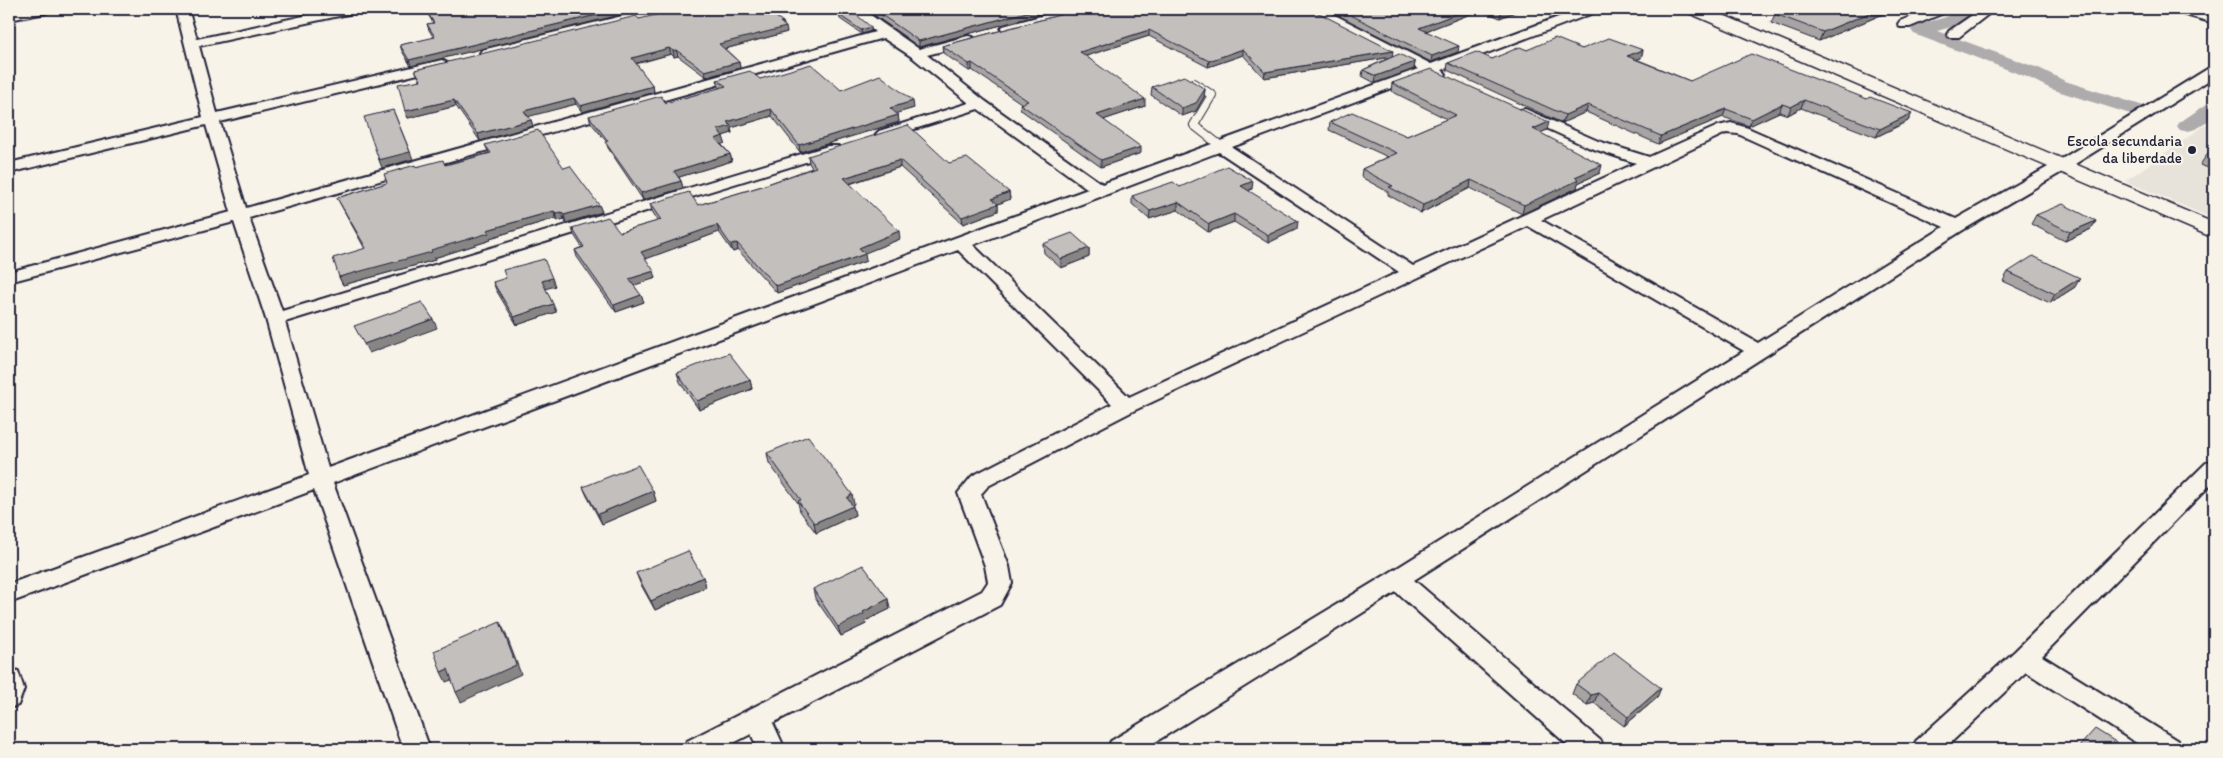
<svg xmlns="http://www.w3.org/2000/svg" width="2223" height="758" viewBox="0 0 2223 758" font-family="Itim,sans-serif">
	<rect width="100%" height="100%" fill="#f7f3e8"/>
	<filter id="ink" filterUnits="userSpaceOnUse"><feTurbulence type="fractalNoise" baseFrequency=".02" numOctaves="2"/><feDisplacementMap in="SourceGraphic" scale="10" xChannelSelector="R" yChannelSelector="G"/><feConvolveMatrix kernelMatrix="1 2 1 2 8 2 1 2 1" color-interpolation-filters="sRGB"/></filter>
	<g filter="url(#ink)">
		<!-- built -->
		<path fill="#e7e3db" d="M2214 119V219L2125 181Z"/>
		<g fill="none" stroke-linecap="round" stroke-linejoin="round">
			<!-- canal -->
			<path fill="#aeabad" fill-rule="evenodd" d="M1960 9H1980L1958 25 1937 31 2041 69 2065 81 2150 108 2153 112 2150 116 2143 118 2051 89 2027 77 1914 34 1911 30 1914 26 1946 17Z
				M2214 102V117C2203 124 2194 134 2180 130L2177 126 2180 122 2207 104Z"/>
			<defs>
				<path id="lane" d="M1193 83 1212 95 1194 125 1222 147"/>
				<path id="street" d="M27 9H52L46 13 9 20V12Z
					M176 9H188L197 39 336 9H359L353 13 199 46 217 113 442 60 449 64 447 67 220 122 246 208 875 32 848 9H862L919 49 968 36 973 37 975 40 973 43 927 55 985 101 1102 184 1418 69 1309 12 1308 9H1323L1431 64 1580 9H1597L1596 12 1442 70 1446 74 1444 77 1439 78 1429 74 1232 147 1413 266 1636 163 1588 147 1520 116 1518 113 1520 110 1525 109 1598 141 1649 157 1718 126 1731 123 1748 128 1956 219 2055 163 2209 68 2214 67V77L2067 169 1963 230 1414 580 1601 741 1604 749H1572L1396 592 1144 749H1107L1111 741 1389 573 1744 351 1528 226 1133 411 988 486 981 494 1009 566 1012 583 1000 605 773 723 785 749H758L751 734 722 749H683L687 741 982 591 988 582 985 566 958 493 972 476 1112 404 958 250 333 483 430 749H403L314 490 9 603V584L309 475 266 319 234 222 9 282V272L231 212 206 125 9 173V163L203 117ZM883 38 912 57 969 103 879 131 876 134 879 137H889L978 109 1088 189 328 468 285 322 838 152 841 149 838 146H828L282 311 249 218ZM1726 133 1738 134 1944 227 1758 343 1541 220ZM1219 152 1399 272 1129 397 973 245Z
					M651 9H672L671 12 487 57 480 53 482 50Z
					M1067 9H1087L1086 12 1008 33 1001 29 1003 26Z
					M1930 9H1947L1946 12 1910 27H1900L1898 24 1900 21Z
					M1981 9H1995L1959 37H1949L1947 34 1949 31Z
					M2174 9H2193L2214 15V23L2175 12Z
					M2214 460V481L2042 656 2178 741 2181 749H2146L2026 672 1944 749H1913L1916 741 2015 651 2206 463Z
					M9 668 18 671 24 689 18 705 9 708Z"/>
				<path id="secondary" d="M1686 9H1709L2214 223V238L1689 13Z"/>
			</defs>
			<!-- lane casing -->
			<use href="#lane" stroke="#22223b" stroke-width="10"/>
			<!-- street casing -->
			<use href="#street" stroke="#22223b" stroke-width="4"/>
			<!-- secondary casing -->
			<use href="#secondary" stroke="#22223b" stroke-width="3"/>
			<!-- lane -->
			<use href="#lane" stroke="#f7f3e8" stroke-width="8"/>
			<!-- street -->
			<use href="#street" fill="#f7f3e8" fill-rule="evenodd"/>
			<!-- secondary -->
			<use href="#secondary" fill="#f7f3e8" fill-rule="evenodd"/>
		</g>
		<!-- wall -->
		<path fill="#a7a4a3" stroke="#22223b" d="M425 9H627L628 13 411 66 402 51 400 45 434 38 429 30 427 24 433 23Z
			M870 9H1061L919 47 870 12Z
			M1082 9 1392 57 1415 62 1414 69 1375 83 1362 76 1363 70 1391 57 1264 78 1243 55 1208 67 1149 36 1086 56 1145 106 1103 120 1141 153 1101 167 1021 110 1020 104 1021 103 972 70 969 71 943 53 942 46Z
			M1326 9H1522L1500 18 1481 10 1426 31 1458 52 1431 62Z
			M1532 9H1566L1552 16Z
			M1767 9H1895L1819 41 1771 23 1775 14 1778 13Z
			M839 15 871 31 862 34 840 19Z
			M639 19 783 22 787 32 725 49 739 62 740 68 706 77 678 56 674 57 671 54 636 64 653 86 654 92 582 112 576 104 528 116 531 120 533 126 480 141 456 106 408 118 405 111 420 80 415 70Z
			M1582 49 1643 50 1641 58 1636 59 1690 81 1867 99 1912 113 1908 121 1876 137 1801 108 1788 115 1779 112 1749 126 1723 117 1658 144 1586 112 1562 123 1447 70 1448 63 1492 59 1527 50Z
			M760 79 841 90 914 108 896 113 898 115 899 122 800 152 772 116 731 128 732 133 722 136 725 143 721 144 730 154 732 161 679 177 681 181 683 188 643 200 608 148 606 141 591 123 589 116 666 103 720 88 719 87 717 80Z
			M1392 83 1547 130 1540 133 1600 173 1578 183 1577 188 1522 214 1470 188 1421 213 1388 195V192L1361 177 1362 169 1388 157 1329 130 1330 122 1407 136 1447 119 1391 91Z
			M1152 87 1205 89 1204 97 1196 111 1182 116 1151 95Z
			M485 145 564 168 599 205 602 212 566 223 564 219 558 221 556 218 490 238 491 240 434 258 435 260 343 285 339 277 365 249 337 198 387 183 416 167 445 165 489 153Z
			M2214 149V170L2200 165 2208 153Z
			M808 156 949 163 1009 192 1010 199 998 204V211L963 224 900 167 850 184 900 239 864 253 866 261 777 293 738 250 733 252 719 232 645 259 656 278 634 285 644 302 616 312 577 257 575 250 582 247 574 235 572 228 620 232 658 221 652 211 650 204 698 205 759 187 812 168 809 163Z
			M1180 187 1252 189 1248 191 1297 229 1268 243 1234 222 1208 232 1178 210 1149 219 1132 204V196Z
			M2036 215 2096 221 2091 229 2065 241 2031 224Z
			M1043 244 1089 248V257L1061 268 1044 253Z
			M2008 272 2075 287 2050 303 2003 281Z
			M493 282 555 286 545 288 556 312 517 325 496 290Z
			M677 373 750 380 752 389 699 410 680 382Z
			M767 453 854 504 852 505 855 515 816 533 800 511 798 503 769 463Z
			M583 487 653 491 656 501 602 524 587 496Z
			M636 573 703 577 706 587 655 610 640 583Z
			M813 589 888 599 890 609 865 621 866 624 841 636 815 598Z
			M1576 684 1657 698 1624 726 1594 703 1587 705 1572 694Z"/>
		<!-- shaded-wall -->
		<path fill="#888684" stroke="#22223b" d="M621 9H627L628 13 411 66 409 60Z
			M1038 9H1061L919 47V41Z
			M1469 9H1481V10L1418 34 1419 28Z
			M1508 9H1522L1500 18 1501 12Z
			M1555 9H1566L1552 16 1553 10Z
			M1879 9H1895L1819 41 1823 32Z
			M780 22H783L784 27H786L787 32 721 50 719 44Z
			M871 27V31L862 34 861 30Z
			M1149 30V36L1080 58V52Z
			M1459 46 1458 52 1431 62 1432 56Z
			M669 48 671 54 633 64 632 58Z
			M1243 49V55L1208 67 1209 61Z
			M676 50 678 56 674 57 673 51Z
			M1643 50 1641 58 1624 63 1627 56Z
			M1393 51 1392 57 1264 78 1265 72Z
			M739 62 740 68 706 77 705 71Z
			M1415 62 1414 69 1375 83 1376 76Z
			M972 63V70L969 71V64Z
			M653 86 654 92 582 112 580 106Z
			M1205 89 1204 97 1196 111 1182 116V108Z
			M574 98 576 104 527 117 524 111Z
			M1145 99V106L1097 122V115Z
			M454 100 456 106 408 118 405 111Z
			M1804 100 1801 108 1788 115 1791 107Z
			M913 101 914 108 891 115 890 108Z
			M1782 104 1779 112 1749 126 1752 119Z
			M1588 105 1586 112 1562 123 1565 115Z
			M771 109 772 116 731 128 732 133 719 137 717 130 727 122Z
			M1726 109 1723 117 1658 144 1661 136Z
			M393 110 413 159 382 168 379 160Z
			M1912 113 1908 121 1876 137 1880 129Z
			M898 115 899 122 800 152 799 145Z
			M531 120 533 126 480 141 478 134Z
			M1549 122 1547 130 1531 137 1533 129Z
			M723 136 725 143 717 146 715 139Z
			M1141 147V153L1101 167V160Z
			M730 154 732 161 676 178 674 171Z
			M900 160V167L845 185 844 178Z
			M1602 165 1600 173 1578 183 1577 188 1522 214 1524 205 1575 177Z
			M1471 180 1470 188 1421 213 1423 205Z
			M681 181 683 188 643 200 641 193Z
			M1253 181 1252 189 1240 194 1241 186Z
			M1009 192 1010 199 998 204V211L963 224 962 217 992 199Z
			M1178 202V210L1149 219 1150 211Z
			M599 205 602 212 566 223 564 215Z
			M554 211 556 218 490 238 491 240 434 258 435 260 343 285 339 277 487 230Z
			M561 212 564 219 558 221 556 213Z
			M1234 214V222L1208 232 1209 224Z
			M1298 221 1297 229 1268 243V235Z
			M2096 221 2091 229 2065 241 2070 232Z
			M717 225 719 232 643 260 641 252Z
			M899 231 900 239 860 255 859 248Z
			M737 243 738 250 733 252 731 245Z
			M1089 248V257L1061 268V259Z
			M865 254 866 261 777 293 776 286Z
			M654 271 656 278 632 286 629 279Z
			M552 278 555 286 545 289 542 281Z
			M2080 278 2075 287 2050 303 2055 294Z
			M641 295 644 302 616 312 614 305Z
			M553 304 556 312 517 325 514 317Z
			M433 319 437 328 369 353 364 344Z
			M750 380 752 389 699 410 697 401Z
			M653 491 656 501 602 524 598 514Z
			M852 494 854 504 849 507 847 498Z
			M853 506 855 515 816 533 814 523Z
			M703 577 706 587 655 610 651 601Z
			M888 599 890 609 865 621 866 624 841 636 838 627 863 612Z
			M500 622 505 632 521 674 461 702 456 692Z
			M448 669 454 679 446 682 441 672Z
			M1661 688 1657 698 1624 726 1628 717Z
			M1598 693 1594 703 1587 705 1591 695Z"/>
		<!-- building -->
		<path fill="#c2bfbd" stroke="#22223b" d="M425 9H621L409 60 400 45 435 37 427 24 434 23Z
			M681 9H765L783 22H780L786 27 719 44 739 62 705 71 676 50 673 51 669 48 632 58 653 86 580 106 574 98 524 111 531 120 478 134 454 100 405 111 398 84 421 80 415 70 636 16 639 19Z
			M873 9H1038L919 41Z
			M1082 9H1311L1393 51 1265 72 1243 49 1209 61 1149 30 1080 52 1145 99 1097 115 1141 147 1101 160 1020 104 1028 101 972 63 969 64 942 46Z
			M1339 9H1469L1419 28 1459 46 1432 56Z
			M1494 9H1508L1501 12Z
			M1788 9H1879L1823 32 1775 14Z
			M853 12 871 27 861 30 839 15Z
			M1555 38 1582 49 1609 38 1643 50 1627 56 1690 81 1751 54 1867 99 1870 97 1912 113 1880 129 1804 100 1791 107 1782 104 1752 119 1726 109 1661 136 1588 105 1565 115 1448 63 1476 52 1492 59 1520 47 1527 50Z
			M1399 54 1415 62 1376 76 1363 70Z
			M811 64 841 90 880 75 913 101 890 108 898 115 799 145 771 109 727 122 731 126 717 130 723 136 715 139 730 154 674 171 681 181 641 193 605 142 608 141 589 116 661 96 666 103 726 86 717 80 750 71 760 79Z
			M1431 69 1549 122 1533 129 1602 165 1575 177 1579 180 1524 205 1471 180 1423 205 1389 187 1393 186 1362 169 1397 153 1330 122 1352 112 1407 136 1456 115 1392 83Z
			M1184 76 1205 89 1196 103 1182 108 1152 87Z
			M393 110 410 152 379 160 364 117Z
			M908 125 949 163 967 158 1009 192 992 199 998 204 962 217 900 160 844 178 899 231 859 248 865 254 776 286 737 243 731 245 717 225 641 252 654 271 629 279 641 295 614 305 575 250 584 247 572 228 608 217 620 232 661 220 650 204 689 192 698 205 759 187 816 167 808 156Z
			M538 130 564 168 570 166 599 205 564 215 561 212 556 213 554 211 487 230 489 233 431 250 432 252 339 277 333 258 366 248 337 198 387 183 384 174 415 165 416 167 443 160 445 165 491 153 485 145Z
			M2214 149V156L2208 153Z
			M1227 166 1253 181 1241 186 1298 221 1268 235 1234 214 1209 224 1178 202 1150 211 1132 196 1173 182 1180 187Z
			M2063 204 2096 221 2070 232 2036 215Z
			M1072 233 1089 248 1061 259 1043 244Z
			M2033 256 2080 278 2055 294 2008 272Z
			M544 259 552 278 542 281 553 304 514 317 493 282 506 278 503 270Z
			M422 302 433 319 364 344 354 326Z
			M729 353 750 380 697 401 677 373Z
			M808 436 852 494 847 498 853 506 814 523 798 501 801 500 767 453Z
			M638 465 653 491 598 514 583 487Z
			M688 551 703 577 651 601 636 573Z
			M863 565 888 599 863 612 864 614 838 627 813 589Z
			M500 622 516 665 456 692 448 669 441 672 434 651Z
			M1614 652 1661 688 1628 717 1598 693 1591 695 1576 684Z
			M2095 729 2127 749H2077Z"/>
	</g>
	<!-- markers -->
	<circle fill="#22223b" stroke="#f7f3e8" stroke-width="2" cx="2192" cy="150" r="5"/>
	<g text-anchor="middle" stroke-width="4.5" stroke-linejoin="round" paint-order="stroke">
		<!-- far-poi labels -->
		<g font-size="15" fill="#22223b" stroke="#f7f3e8" text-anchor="end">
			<text x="2182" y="146">Escola secundaria<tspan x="2182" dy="17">da liberdade</tspan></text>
		</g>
	</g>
	<!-- margin -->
	<rect width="2223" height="758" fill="none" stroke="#f7f3e8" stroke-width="30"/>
	<rect x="15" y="15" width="2193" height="728" fill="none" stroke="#22223b" stroke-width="2" filter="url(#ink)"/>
</svg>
